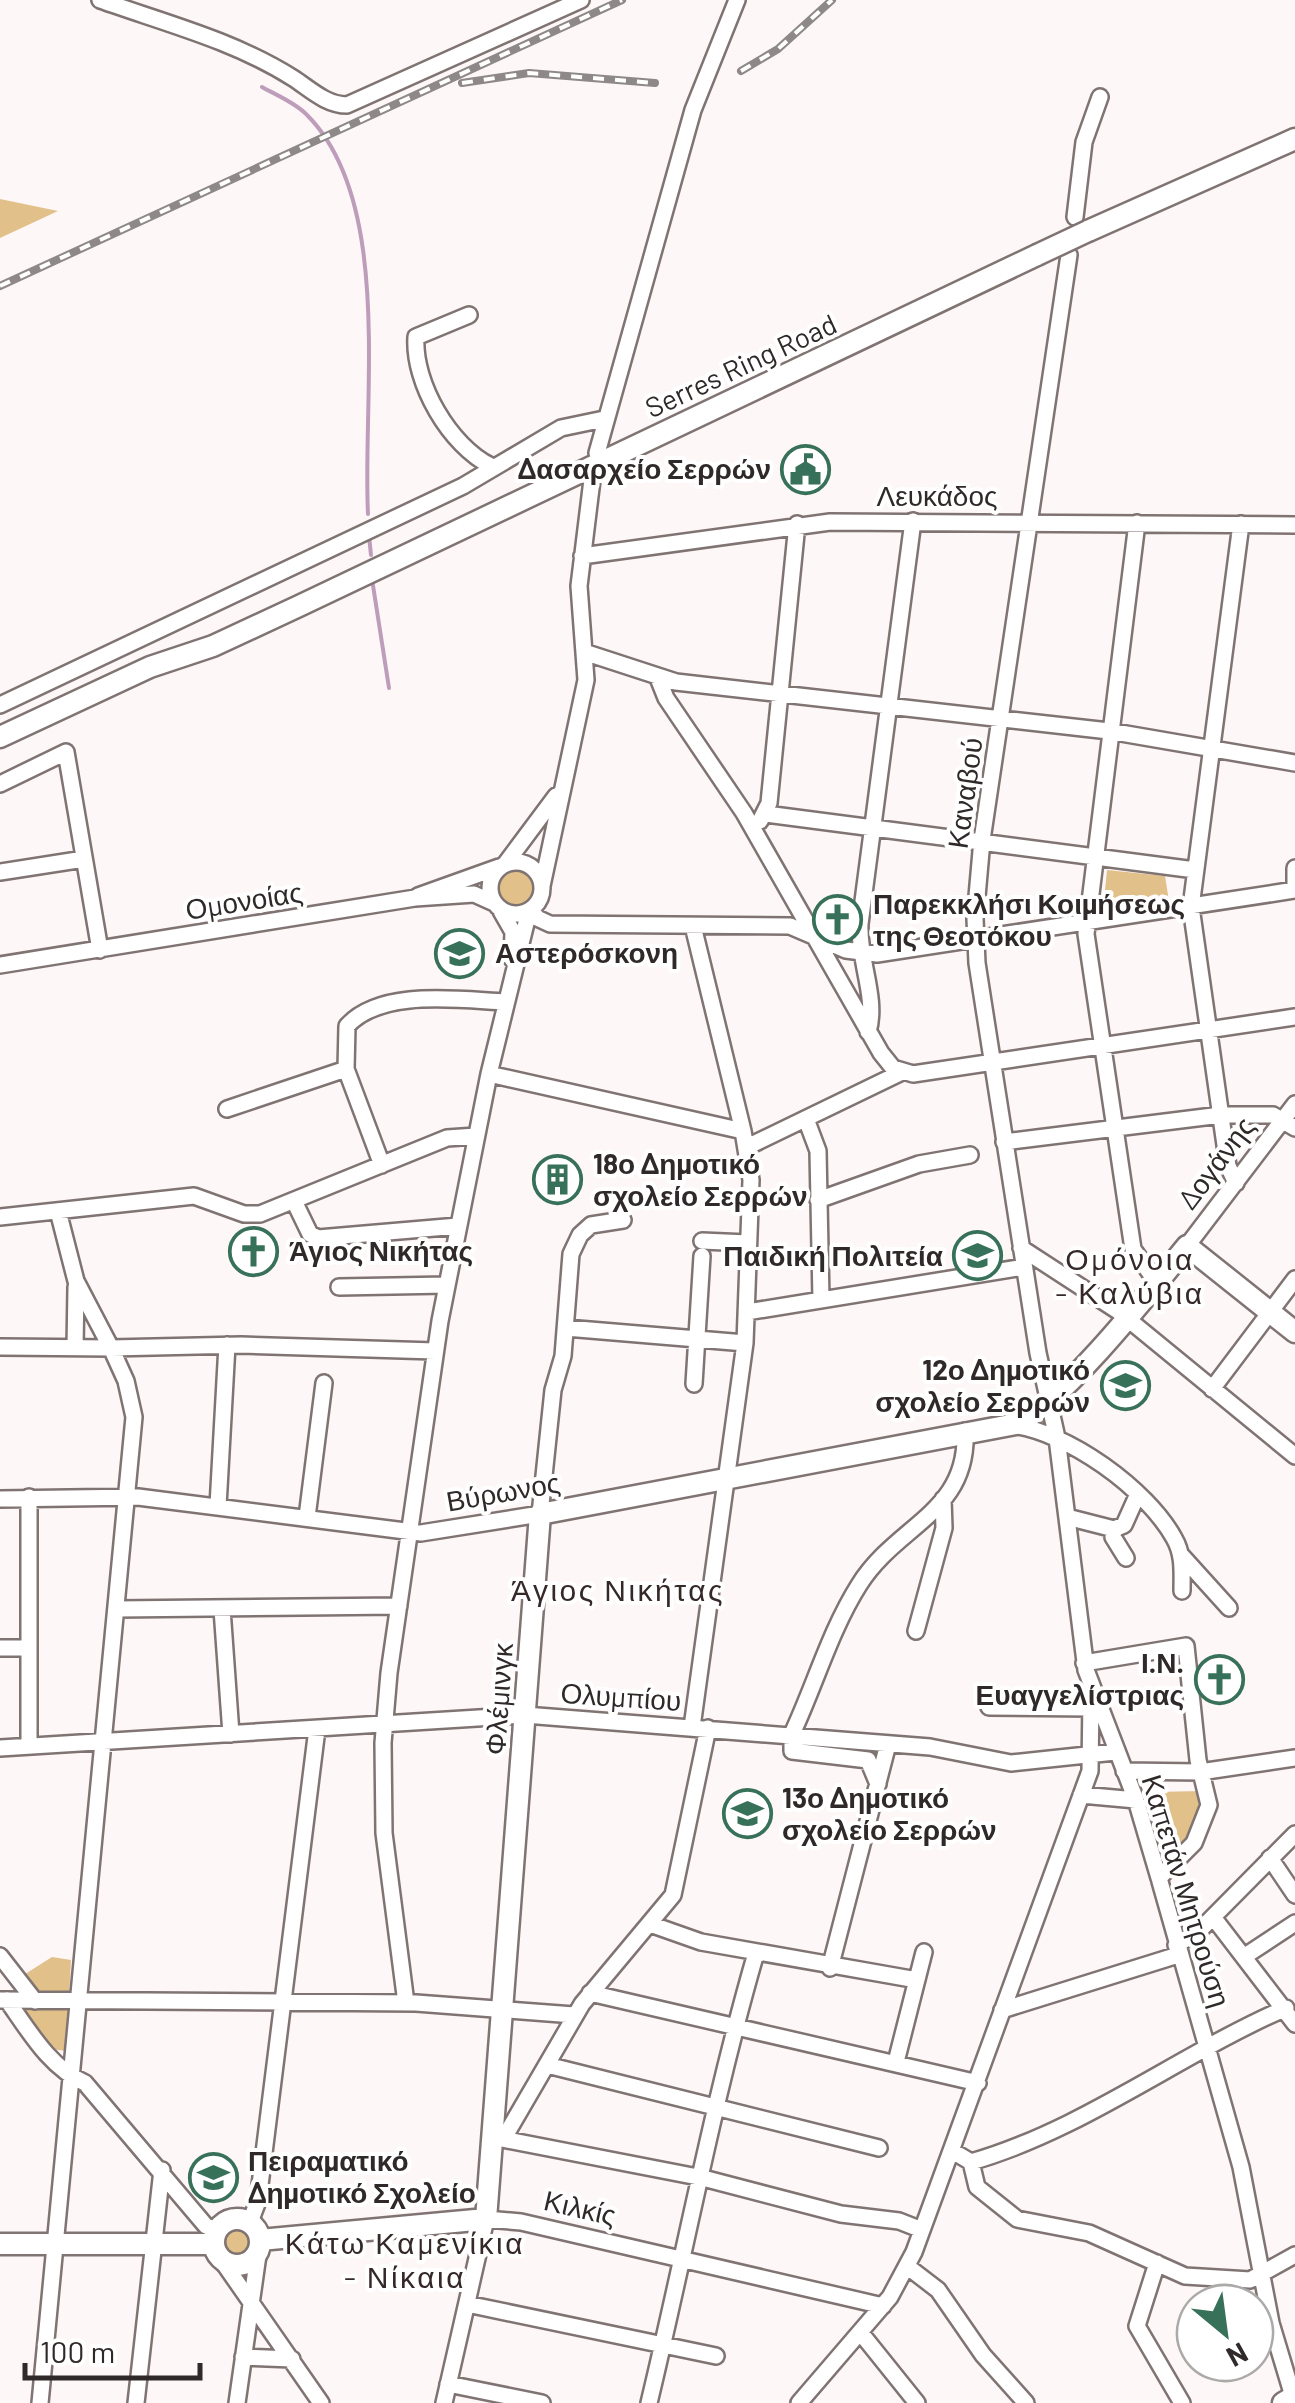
<svg xmlns="http://www.w3.org/2000/svg" width="1295" height="2403" viewBox="0 0 1295 2403" font-family="Barlow,sans-serif">
	<rect width="100%" height="100%" fill="#fdf7f7"/>
	<!-- green -->
	<path fill="#e2c08a" d="M0 199 58 211 0 238Z
		M497 887a19 19 0 1 1 38 0a19 19 0 1 1-38 0Z
		M1107 870 1165 876 1169 901 1103 911Z
		M1205 1791 1198 1829 1167 1868 1147 1799 1150 1792Z
		M52 1957 71 1960 69 1996H37L22 1976Z
		M21 2006 69 2009 66 2051 50 2049Z
		M222 2242a15 15 0 1 1 30 0a15 15 0 1 1-30 0Z"/>
	<g fill="none" stroke-linecap="round" stroke-linejoin="round">
		<!-- stream -->
		<path stroke="#be9dbb" stroke-width="4" d="M262 87C276 95 296 103 307 115 394 202 362 400 368 514
			M369 536 371 555
			M372 579 389 688"/>
		<defs>
			<path id="minor" d="M100 0C165 23 235 41 293 78 310 89 326 105 347 105L581 0
				M1075 217 1084 142 1100 97
				M1069 255 982 840 975 919 977 963 1038 1353 1057 1438 1086 1670 1136 1800 1159 1878 1241 2167 1271 2323 1295 2403
				M469 315 416 337C413 383 450 446 491 466
				M597 453 693 110 737 0
				M1137 523 1086 934 1133 1249 1157 1283
				M582 556 830 522 1295 525
				M587 653 676 682 1109 731 1295 763
				M658 678 666 698 744 813 881 1053 893 1068 913 1074 1295 1017
				M0 705 463 486 561 428 604 419
				M0 784 66 752 100 950
				M766 814 1195 870
				M760 821 769 803 797 524
				M490 888a26 26 0 1 1 52 0a26 26 0 1 1-52 0Z
				M506 863 556 796
				M1295 868V888
				M0 872 84 859
				M542 886 586 680 579 586 592 480
				M418 896 499 867
				M531 909 537 918 550 924 790 926 846 950 877 954 1295 890
				M501 911 513 932 512 959
				M0 965 415 898 474 894 494 903
				M868 1032C878 998 858 960 860 924L913 521
				M346 1069 347 1026C381 988 460 1000 506 1002
				M489 1074 743 1131
				M227 1109 346 1069 382 1165
				M806 1119 818 1151 821 1300
				M1004 1142 1221 1115H1273L1295 1128
				M747 1147 902 1072
				M1236 1183 1228 1166 1191 907 1241 524
				M818 1200 919 1164 970 1155
				M294 1201 310 1234 318 1238 458 1226
				M0 1217 194 1196 244 1214H260L447 1138 476 1136
				M702 1241 748 1243
				M1187 1246 1295 1104
				M1021 1248 1118 1311 1295 1456
				M339 1287 447 1285
				M747 1312 1024 1267
				M566 1328 745 1343
				M0 1347 111 1348 76 1281 58 1211
				M75 1348 76 1287
				M694 1384 702 1256
				M1212 1389 1295 1279
				M1011 1425C1067 1431 1147 1489 1174 1538 1184 1555 1182 1573 1182 1591
				M0 1499 138 1497 421 1533 540 1514 553 1390 563 1356 571 1254 580 1235 591 1225 623 1220
				M218 1506 227 1345
				M307 1517 324 1383
				M1067 1517 1114 1529 1124 1525 1137 1496
				M1114 1529 1113 1537 1126 1558
				M1182 1556 1229 1608
				M117 1609 399 1606
				M222 1609 231 1734
				M916 1631 944 1528 943 1499
				M0 1648H29
				M1084 1663 1186 1646 1198 1760 1209 1805 1194 1843 1159 1878
				M989 1707 1091 1708
				M692 1727 745 1343 751 1180 743 1131 693 926
				M29 1746V1497
				M0 1748 525 1715 930 1747 1011 1763 1115 1752
				M1124 1771 1200 1772 1295 1758
				M878 1784 868 1760 792 1751V1734C815 1685 830 1631 859 1585 897 1524 969 1513 965 1431
				M1081 1795 1136 1800
				M1270 1858 1295 1895
				M1213 1917 1295 2024
				M650 1924 701 1942 917 1980
				M1176 1945 1199 1931 1295 1834
				M0 1956 35 2001
				M1245 1956 1295 1923
				M830 1968 888 1744
				M590 1993 978 2083
				M0 2000 416 2003 574 2015
				M7 2000C29 2031 50 2068 85 2083L206 2226 217 2230
				M406 2003 384 1833 383 1743 389 1673 440 1321 489 1074 529 911
				M1002 2010 1178 1955
				M896 2062 924 1952
				M547 2065 879 2148
				M497 2138 703 2178 841 2214 899 2221 922 2230
				M504 2138 582 2004 673 1895 708 1728
				M954 2152 971 2162 977 2187 1017 2219 1089 2233 1185 2276 1250 2280 1295 2255
				M971 2162C1083 2130 1180 2054 1286 2008
				M250 2222 258 2201 317 1729
				M218 2255 321 2403
				M1157 2263 1137 2326 1182 2403
				M908 2267 938 2290 983 2355 1026 2403
				M467 2304 716 2356
				M860 2332 917 2403
				M243 2357 292 2359
				M448 2384 542 2403
				M40 2403 134 1417 126 1381 111 1348 241 1345 435 1351
				M136 2403 162 2170
				M237 2403 259 2248
				M444 2403 486 2219 521 2222 883 2306
				M649 2403C685 2253 713 2101 756 1953
				M799 2403 890 2297 914 2252 1090 1771 1091 1698"/>
			<path id="major" d="M1088 231 1295 139
				M0 737 150 667 213 646 299 606 1037 255
				M214 2242a23 23 0 1 1 46 0a23 23 0 1 1-46 0Z
				M260 2240 486 2219 540 1514 1016 1424C1063 1402 1152 1289 1187 1246L1295 1332
				M0 2244H214
				M1283 2403 1295 2396"/>
		</defs>
		<!-- minor casing -->
		<use href="#minor" stroke="#807473" stroke-width="20"/>
		<!-- major casing -->
		<use href="#major" stroke="#807473" stroke-width="25"/>
		<!-- minor -->
		<use href="#minor" stroke="#fff" stroke-width="15"/>
		<!-- major -->
		<use href="#major" stroke="#fff" stroke-width="20"/>
		<defs>
			<path id="rail" d="M741 71 778 49 832 0
				M462 83 529 73 655 83
				M0 286 622 0"/>
		</defs>
		<!-- rail casing -->
		<use href="#rail" stroke="#8e8888" stroke-width="8"/>
		<!-- rail -->
		<use href="#rail" stroke="#fff" stroke-width="4" stroke-dasharray="11" stroke-linecap="butt"/>
		<defs>
			<path id="major-bridge" d="M1037 255 1088 231"/>
		</defs>
		<!-- major-bridge casing -->
		<use href="#major-bridge" stroke="#807473" stroke-width="25" stroke-linecap="butt"/>
		<!-- major-bridge -->
		<use href="#major-bridge" stroke="#fff" stroke-width="20"/>
	</g>
	<!-- icons -->
	<defs>
		<symbol id="civic-ring" viewBox="-11 -11 22 22"><circle r="9.5" fill="#fff" stroke="#387159" stroke-width="1.5"/><path d="M-.6-6.5H3V-4.5H.6V-3L4-1V1h2V6H-6V1h2V-1L-.6-3ZM-1.2 2.5V6h2.4V2.5Z" fill="#387159"/></symbol>
		<symbol id="church-ring" viewBox="-11 -11 22 22"><circle r="9.5" fill="#fff" stroke="#387159" stroke-width="1.5"/><path d="M-1.2-6h2.4v3.5h3.3v2.4h-3.3V6h-2.4V-.1h-3.3v-2.4h3.3Z" fill="#387159"/></symbol>
		<symbol id="school-ring" viewBox="-11 -11 22 22"><circle r="9.5" fill="#fff" stroke="#387159" stroke-width="1.5"/><path d="M0-5L7-2L0 1L-7-2ZM-4 1L0 2.5L4 1V4Q0 6-4 4Z" fill="#387159"/></symbol>
		<symbol id="building-ring" viewBox="-11 -11 22 22"><circle r="9.5" fill="#fff" stroke="#387159" stroke-width="1.5"/><path d="M-4-6H4V6H1V3H-1V6H-4ZM-2.5-4.3h1.7v1.8h-1.7ZM.8-4.3h1.7v1.8H.8ZM-2.5-1h1.7V.8h-1.7ZM.8-1h1.7V.8H.8Z" fill="#387159"/></symbol>
	</defs>
	<g fill-rule="evenodd">
		<use href="#civic-ring" x="778" y="442" width="55" height="55"/>
		<use href="#church-ring" x="810" y="892" width="55" height="55"/>
		<use href="#school-ring" x="432" y="926" width="55" height="55"/>
		<use href="#building-ring" x="530" y="1152" width="55" height="55"/>
		<use href="#church-ring" x="226" y="1224" width="55" height="55"/>
		<use href="#school-ring" x="950" y="1228" width="55" height="55"/>
		<use href="#school-ring" x="1098" y="1358" width="55" height="55"/>
		<use href="#church-ring" x="1192" y="1652" width="55" height="55"/>
		<use href="#school-ring" x="720" y="1786" width="55" height="55"/>
		<use href="#school-ring" x="186" y="2150" width="55" height="55"/>
	</g>
	<g text-anchor="middle" stroke-width="8" stroke-linejoin="round" paint-order="stroke">
		<!-- street labels -->
		<g font-size="28" fill="#2f2a29" stroke="#fff">
			<text transform="translate(741 366) rotate(-25)" y="10">Serres Ring Road</text>
			<text x="937" y="506">Λευκάδος</text>
			<text transform="translate(965 793) rotate(-82)" y="10">Καναβού</text>
			<text transform="translate(244 901) rotate(-9)" y="10">Ομονοίας</text>
			<text transform="translate(1216 1163) rotate(-53)" y="10">Δογάνης</text>
			<text transform="translate(503 1492) rotate(-10)" y="10">Βύρωνος</text>
			<text transform="translate(621 1697) rotate(4)" y="10">Ολυμπίου</text>
			<text transform="translate(499 1699) rotate(-86)" y="10">Φλέμινγκ</text>
			<text transform="translate(1186 1891) rotate(73)" y="10">Καπετάν Μητρούση</text>
			<text transform="translate(580 2208) rotate(13)" y="10">Κιλκίς</text>
		</g>
		<!-- poi labels -->
		<g font-size="28" font-weight="bold" fill="#2f2a29" stroke="#fff" text-anchor="start">
			<text x="771" y="479" text-anchor="end">Δασαρχείο Σερρών</text>
			<text x="873" y="914">Παρεκκλήσι Κοιμήσεως<tspan x="873" dy="32">της Θεοτόκου</tspan></text>
			<text x="495" y="963">Αστερόσκονη</text>
			<text x="593" y="1174">18ο Δημοτικό<tspan x="593" dy="32">σχολείο Σερρών</tspan></text>
			<text x="289" y="1261">Άγιος Νικήτας</text>
			<text x="943" y="1266" text-anchor="end">Παιδική Πολιτεία</text>
			<text x="1090" y="1380" text-anchor="end">12ο Δημοτικό<tspan x="1090" dy="32">σχολείο Σερρών</tspan></text>
			<text x="1184" y="1673" text-anchor="end">Ι.Ν.<tspan x="1184" dy="32">Ευαγγελίστριας</tspan></text>
			<text x="782" y="1808">13ο Δημοτικό<tspan x="782" dy="32">σχολείο Σερρών</tspan></text>
			<text x="248" y="2171">Πειραματικό<tspan x="248" dy="32">Δημοτικό Σχολείο</tspan></text>
		</g>
		<!-- neighbourhood labels -->
		<g font-size="30" letter-spacing="2.5" fill="#342928" stroke="#fff">
			<text x="1130" y="1270">Ομόνοια<tspan x="1130" dy="34">- Καλύβια</tspan></text>
			<text x="618" y="1601">Άγιος Νικήτας</text>
			<text x="405" y="2254">Κάτω Καμενίκια<tspan x="405" dy="34">- Νίκαια</tspan></text>
		</g>
	</g>
	<!-- north arrow -->
	<g transform="translate(1225 2333) rotate(151)"><circle r="48" fill="#ffffff" stroke="#acaaa9" stroke-width="2.5"/>
	<path d="M0-8L18 38L0 25L-18 38Z" fill="#387159"/>
	<text y="-15" font-size="28" font-weight="bold" text-anchor="middle" fill="#2f2a29">N</text>
	</g>
	<!-- scale -->
	<path d="M25 2363v15h175v-15" fill="none" stroke="#2f2a29" stroke-width="5"/>
	<text x="40" y="2363" font-size="30" fill="#2f2a29" stroke="#ffffff" stroke-width="8" paint-order="stroke">100 m</text>
</svg>
